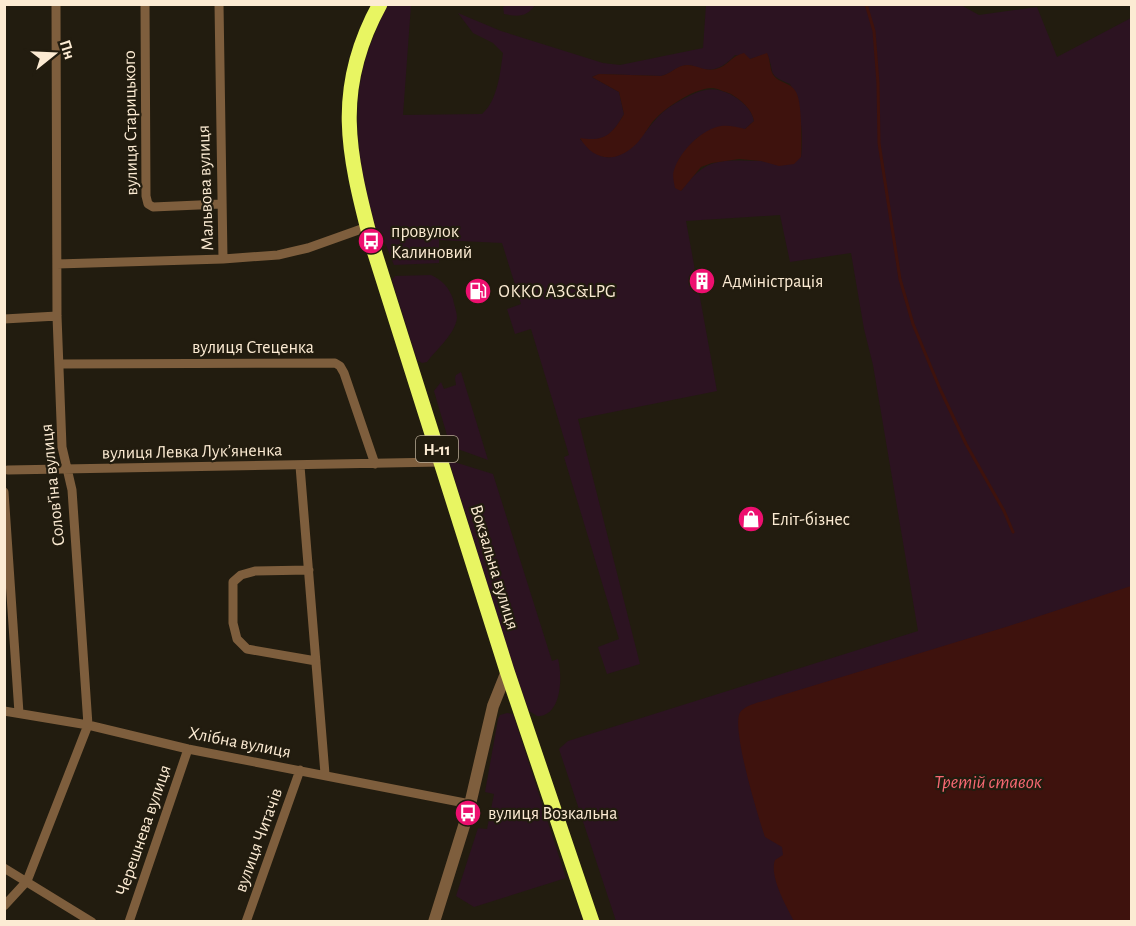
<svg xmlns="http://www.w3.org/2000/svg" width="1136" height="926" viewBox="0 0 1136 926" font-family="'Alegreya Sans',sans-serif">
	<rect width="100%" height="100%" fill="#221c0f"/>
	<!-- green -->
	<path fill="#2c1321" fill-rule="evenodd" d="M508 4H535V5C527 17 518 17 504 14L503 7Z
		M959 4 979 15 1037 7 1057 57 1131 18V921H616L559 749 568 741 918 631 873 365 864 329 851 253 790 262 780 215 686 221 717 391 578 419 640 664 607 674 598 647 619 639 564 457 569 455 531 329 515 334 507 309 521 304 502 243 439 240V263L394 265 386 245 379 239C364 189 351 132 361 79 365 53 377 29 387 5H411L403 115 482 114C498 100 500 73 503 53L493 43 473 33 458 13 501 31 603 63 620 65 703 48 706 5ZM767 54C776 73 765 74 790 84 800 108 804 131 801 157 787 158 772 162 759 161 720 160 706 157 681 191L679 159 697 138 745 129 754 121C752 109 741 100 730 94 715 87 706 88 691 95 681 100 671 105 663 112 648 125 633 155 611 157 598 159 589 147 580 139 606 141 611 137 624 114L619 92 592 77 599 74 661 76C671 74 678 65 688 65 692 65 697 68 702 69 716 72 726 65 735 55L750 59Z
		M431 275C442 280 449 287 453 299 454 305 457 312 457 318 455 334 436 350 427 362L422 363 417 360 392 280 395 276Z
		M461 372 488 460 455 448 449 442 434 391 441 382 444 389 456 385 455 378 456 375Z
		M451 461 493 474 552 661 558 659C562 674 562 706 546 714 543 716 540 716 537 716L529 711 509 654 450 464Z
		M507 713 513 714 566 878 474 907 456 896 478 828 487 829 494 794 485 792 498 719 500 715Z"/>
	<!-- water -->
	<path fill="#3e120d" d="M744 53 750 59 767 53C771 61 769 69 774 76 779 83 791 82 796 92 802 101 802 144 801 157L794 164 779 166 761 161 739 159 712 163 701 167 681 191 675 188C674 182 672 176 674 170 680 151 702 129 721 126 729 125 737 127 745 129L754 121C752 109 741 100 731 94 725 92 719 89 713 88 695 87 661 110 651 124 645 132 641 140 634 146 614 164 593 160 580 138 604 142 612 135 624 114L619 92 592 77 599 74 661 76C671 74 677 65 687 65 697 65 705 72 716 69 728 66 731 56 744 53Z
		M1131 586V921H794C786 906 769 876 775 860L783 855 782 847 765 837C759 819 729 723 741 711 749 703 766 701 776 697L1009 626Z"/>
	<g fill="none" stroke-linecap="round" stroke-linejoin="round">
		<!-- stream -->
		<path stroke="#3e120d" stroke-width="3" d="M866 4 874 31 878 83 879 143 900 279 913 324 940 389 966 444 1004 511 1013 532"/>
		<!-- minor -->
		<path stroke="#7e5e3d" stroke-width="9" d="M145 4 146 196 148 204 153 207 221 204
			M219 4 223 259 278 255 308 248 367 227
			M57 264 223 259
			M4 319 57 316
			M60 364 335 363 340 366 344 373 375 464
			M300 466 325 774
			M8 470 441 462
			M4 492 19 713
			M309 570 255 571 241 575 233 582V623L237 639 247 649 316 661
			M4 711 88 725 188 749 470 804
			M4 868 92 922
			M4 906 27 881 88 725 72 490 62 447 57 316 56 4
			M129 922 188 749
			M246 922 300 770"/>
		<!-- tertiary -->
		<path stroke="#7e5e3d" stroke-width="12" d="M434 922 468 813 493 706 507 671"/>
		<!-- primary -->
		<path stroke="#e8f562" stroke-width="15" d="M380 4C333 89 348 153 371 241L507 671 592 922"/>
	</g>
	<!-- icons -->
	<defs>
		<symbol id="bus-disc" viewBox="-11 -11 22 22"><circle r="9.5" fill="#ed0f6f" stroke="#221c0f"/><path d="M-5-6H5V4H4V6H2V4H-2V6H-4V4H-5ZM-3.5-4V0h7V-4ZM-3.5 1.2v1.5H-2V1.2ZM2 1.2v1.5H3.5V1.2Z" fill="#fff"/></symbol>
		<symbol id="building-disc" viewBox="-11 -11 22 22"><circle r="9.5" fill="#ed0f6f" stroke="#221c0f"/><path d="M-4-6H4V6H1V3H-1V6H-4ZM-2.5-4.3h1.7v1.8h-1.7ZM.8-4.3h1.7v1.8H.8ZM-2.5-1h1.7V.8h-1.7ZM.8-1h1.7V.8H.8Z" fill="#fff"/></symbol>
		<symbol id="fuel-disc" viewBox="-11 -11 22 22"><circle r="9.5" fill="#ed0f6f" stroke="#221c0f"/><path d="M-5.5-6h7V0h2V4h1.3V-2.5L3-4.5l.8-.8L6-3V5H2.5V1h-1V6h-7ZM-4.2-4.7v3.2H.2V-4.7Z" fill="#fff"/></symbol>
		<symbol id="shop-disc" viewBox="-11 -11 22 22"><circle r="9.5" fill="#ed0f6f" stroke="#221c0f"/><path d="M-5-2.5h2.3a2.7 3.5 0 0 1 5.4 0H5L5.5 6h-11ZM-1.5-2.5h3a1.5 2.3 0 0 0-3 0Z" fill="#fff"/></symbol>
	</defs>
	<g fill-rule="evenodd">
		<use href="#bus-disc" x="356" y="226" width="30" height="30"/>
		<use href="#building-disc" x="687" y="266" width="30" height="30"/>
		<use href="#fuel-disc" x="463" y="276" width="30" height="30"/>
		<use href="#shop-disc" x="736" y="504" width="30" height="30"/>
		<use href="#bus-disc" x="453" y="798" width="30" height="30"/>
	</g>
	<g text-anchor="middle" stroke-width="4.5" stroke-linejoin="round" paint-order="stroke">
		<!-- shield labels -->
		<rect fill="#221c0f" stroke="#bbad98" stroke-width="1.5" x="416" y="436" width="42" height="26" rx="4.5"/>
		<g font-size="16" font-weight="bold" fill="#fcebd3">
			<text x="437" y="455">Н-11</text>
		</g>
		<!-- street labels -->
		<g font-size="18" fill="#fcebd3" stroke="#221c0f">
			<text transform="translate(130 123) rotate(-91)" y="6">вулиця Старицького</text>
			<text transform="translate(205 188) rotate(-92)" y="6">Мальвова вулиця</text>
			<text x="253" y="353">вулиця Стеценка</text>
			<text transform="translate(192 451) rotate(-1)" y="6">вулиця Левка Лукʼяненка</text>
			<text transform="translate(52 485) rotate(-96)" y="6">Соловʼїна вулиця</text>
			<text transform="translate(495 567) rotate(73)" y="6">Вокзальна вулиця</text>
			<text transform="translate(240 742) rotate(11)" y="6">Хлібна вулиця</text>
			<text transform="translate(143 830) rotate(-71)" y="6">Черешнева вулиця</text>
			<text transform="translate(258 840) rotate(-70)" y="6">вулиця Читачів</text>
		</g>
		<!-- poi labels -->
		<g font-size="18" fill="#fcebd3" stroke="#221c0f" text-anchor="start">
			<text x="391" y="237">провулок<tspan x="391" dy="21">Калиновий</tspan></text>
			<text x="722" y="287">Адміністрація</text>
			<text x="498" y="297">ОККО АЗС&amp;LPG</text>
			<text x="771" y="525">Еліт-бізнес</text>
			<text x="488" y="819">вулиця Возкальна</text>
		</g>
		<!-- water labels -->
		<g font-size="20" font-style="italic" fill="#f66872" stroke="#221c0f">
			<text x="988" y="788">Третій ставок</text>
		</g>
	</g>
	<!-- border -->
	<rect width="1136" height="926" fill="none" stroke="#fcebd3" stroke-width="12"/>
	<!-- north arrow -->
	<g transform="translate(54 54) rotate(72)" stroke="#221c0f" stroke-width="4.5" paint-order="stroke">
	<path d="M0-4.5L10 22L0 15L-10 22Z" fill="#fcebd3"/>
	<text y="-9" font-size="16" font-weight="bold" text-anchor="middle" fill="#fcebd3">Пн</text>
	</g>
</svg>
